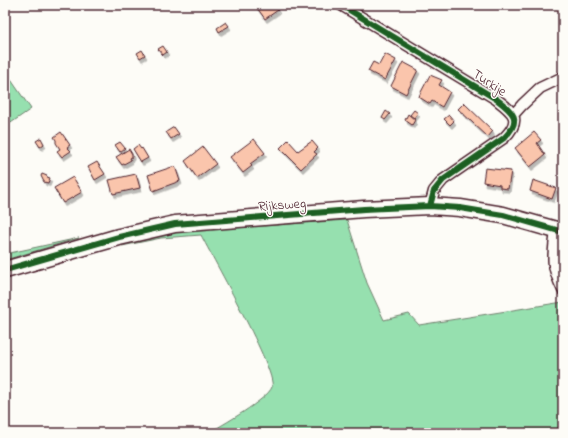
<svg xmlns="http://www.w3.org/2000/svg" width="568" height="438" viewBox="0 0 568 438" font-family="'Indie Flower',sans-serif">
	<defs>
		<filter id="shadow"><feDropShadow dx="2" dy="3.5" stdDeviation="0" flood-color="#0004"/></filter>
	</defs>
	<rect width="100%" height="100%" fill="#fdfcf7"/>
	<filter id="ink" filterUnits="userSpaceOnUse"><feTurbulence type="fractalNoise" baseFrequency=".025" numOctaves="2"/><feDisplacementMap in="SourceGraphic" scale="8" xChannelSelector="R" yChannelSelector="G"/><feConvolveMatrix kernelMatrix="1 2 1 2 8 2 1 2 1" color-interpolation-filters="sRGB"/></filter>
	<g filter="url(#ink)">
		<!-- green -->
		<path fill="#96e0af" stroke="#70806d" d="M5 71 31 109 5 127Z
			M347 220 367 283 384 320 409 314 419 325 563 302V433H208C221 426 268 399 272 387 277 371 212 257 201 235L161 238 122 246 124 244 175 232Z
			M79 238 5 260V254Z"/>
		<!-- building -->
		<path fill="#fac5ac" stroke="#4a1f2b" filter="url(#shadow)" d="M255 5H276L275 6 278 10 265 19Z
			M226 22 229 26 219 32 217 28Z
			M163 46 167 52 163 55 158 49Z
			M142 50 145 55 140 58 137 53Z
			M385 54 396 60 385 80 368 71 373 62 379 65Z
			M403 62 418 70 406 94 391 86Z
			M430 75 442 80 439 85 450 92 442 107 432 101 430 104 419 97 420 94Z
			M464 103 493 131 488 137 458 109Z
			M414 110 418 113 414 118 410 115Z
			M386 111 390 114 385 120 382 118Z
			M408 114 415 120 412 125 405 120Z
			M449 115 454 121 450 125 444 119Z
			M174 127 179 134 171 139 166 132Z
			M61 132 70 145 67 147 71 151 62 157 57 151 60 149 56 143V140L54 137Z
			M534 132 541 140 537 143 545 155 530 167 515 148Z
			M41 138 44 144 40 147 36 141Z
			M254 139 265 153 250 164 252 166 243 173 230 157Z
			M288 140 298 151 312 141 318 148 314 152 317 154 301 169 280 148Z
			M120 142 125 148 120 152 115 145Z
			M138 145 141 149 142 148 148 158 141 162 133 149Z
			M203 147 216 164 197 178 185 161Z
			M129 149 132 154V157L130 158 131 160 122 165 116 157Z
			M97 162 105 174 95 180 88 167Z
			M175 166 180 181 153 191 148 175Z
			M485 168 511 171 508 189 500 188V185L483 182Z
			M42 174 47 176V177L50 178 48 183 44 182 41 176Z
			M136 174 140 188 113 194 109 180Z
			M73 177 82 192 63 203 54 188Z
			M533 180 556 188 552 199 530 191Z"/>
		<g fill="none" stroke-linecap="round" stroke-linejoin="round">
			<defs>
				<path id="street" d="M341 5 496 99C513 112 523 119 504 138L443 180 434 191 430 206
					M513 115 522 105 540 88 563 77
					M556 230C553 257 550 264 563 290"/>
				<path id="primary" d="M5 270 119 237 175 224 364 209 430 206 460 208 503 215 563 232"/>
			</defs>
			<!-- street casing -->
			<use href="#street" stroke="#4a1f2b" stroke-width="13"/>
			<!-- primary casing -->
			<use href="#primary" stroke="#4a1f2b" stroke-width="19"/>
			<!-- street -->
			<use href="#street" stroke="#fdfcf7" stroke-width="10"/>
			<!-- primary -->
			<use href="#primary" stroke="#fdfcf7" stroke-width="16"/>
			<defs>
				<path id="cycleway" d="M341 5 496 99C513 112 523 119 504 138L443 180 434 191 430 206
					M5 270 119 237 175 224 364 209 430 206 460 208 503 215 563 232"/>
			</defs>
			<!-- cycleway casing -->
			<use href="#cycleway" stroke="#fdfcf7" stroke-width="8"/>
			<!-- cycleway -->
			<use href="#cycleway" stroke="#1b5e20" stroke-width="6"/>
		</g>
	</g>
	<g text-anchor="middle" stroke-width="3" stroke-linejoin="round" paint-order="stroke">
		<!-- street labels -->
		<g font-size="14" fill="#4a1f2b" stroke="#fdfcf7">
			<text transform="translate(490 82) rotate(33)" y="5">Turkije</text>
			<text transform="translate(282 204) rotate(-4)" y="5">Rijksweg</text>
		</g>
	</g>
	<!-- margin -->
	<rect width="568" height="438" fill="none" stroke="#fdfcf7" stroke-width="20"/>
	<rect x="10" y="10" width="548" height="418" fill="none" stroke="#4a1f2b" stroke-width="1.5" filter="url(#ink)"/>
</svg>
